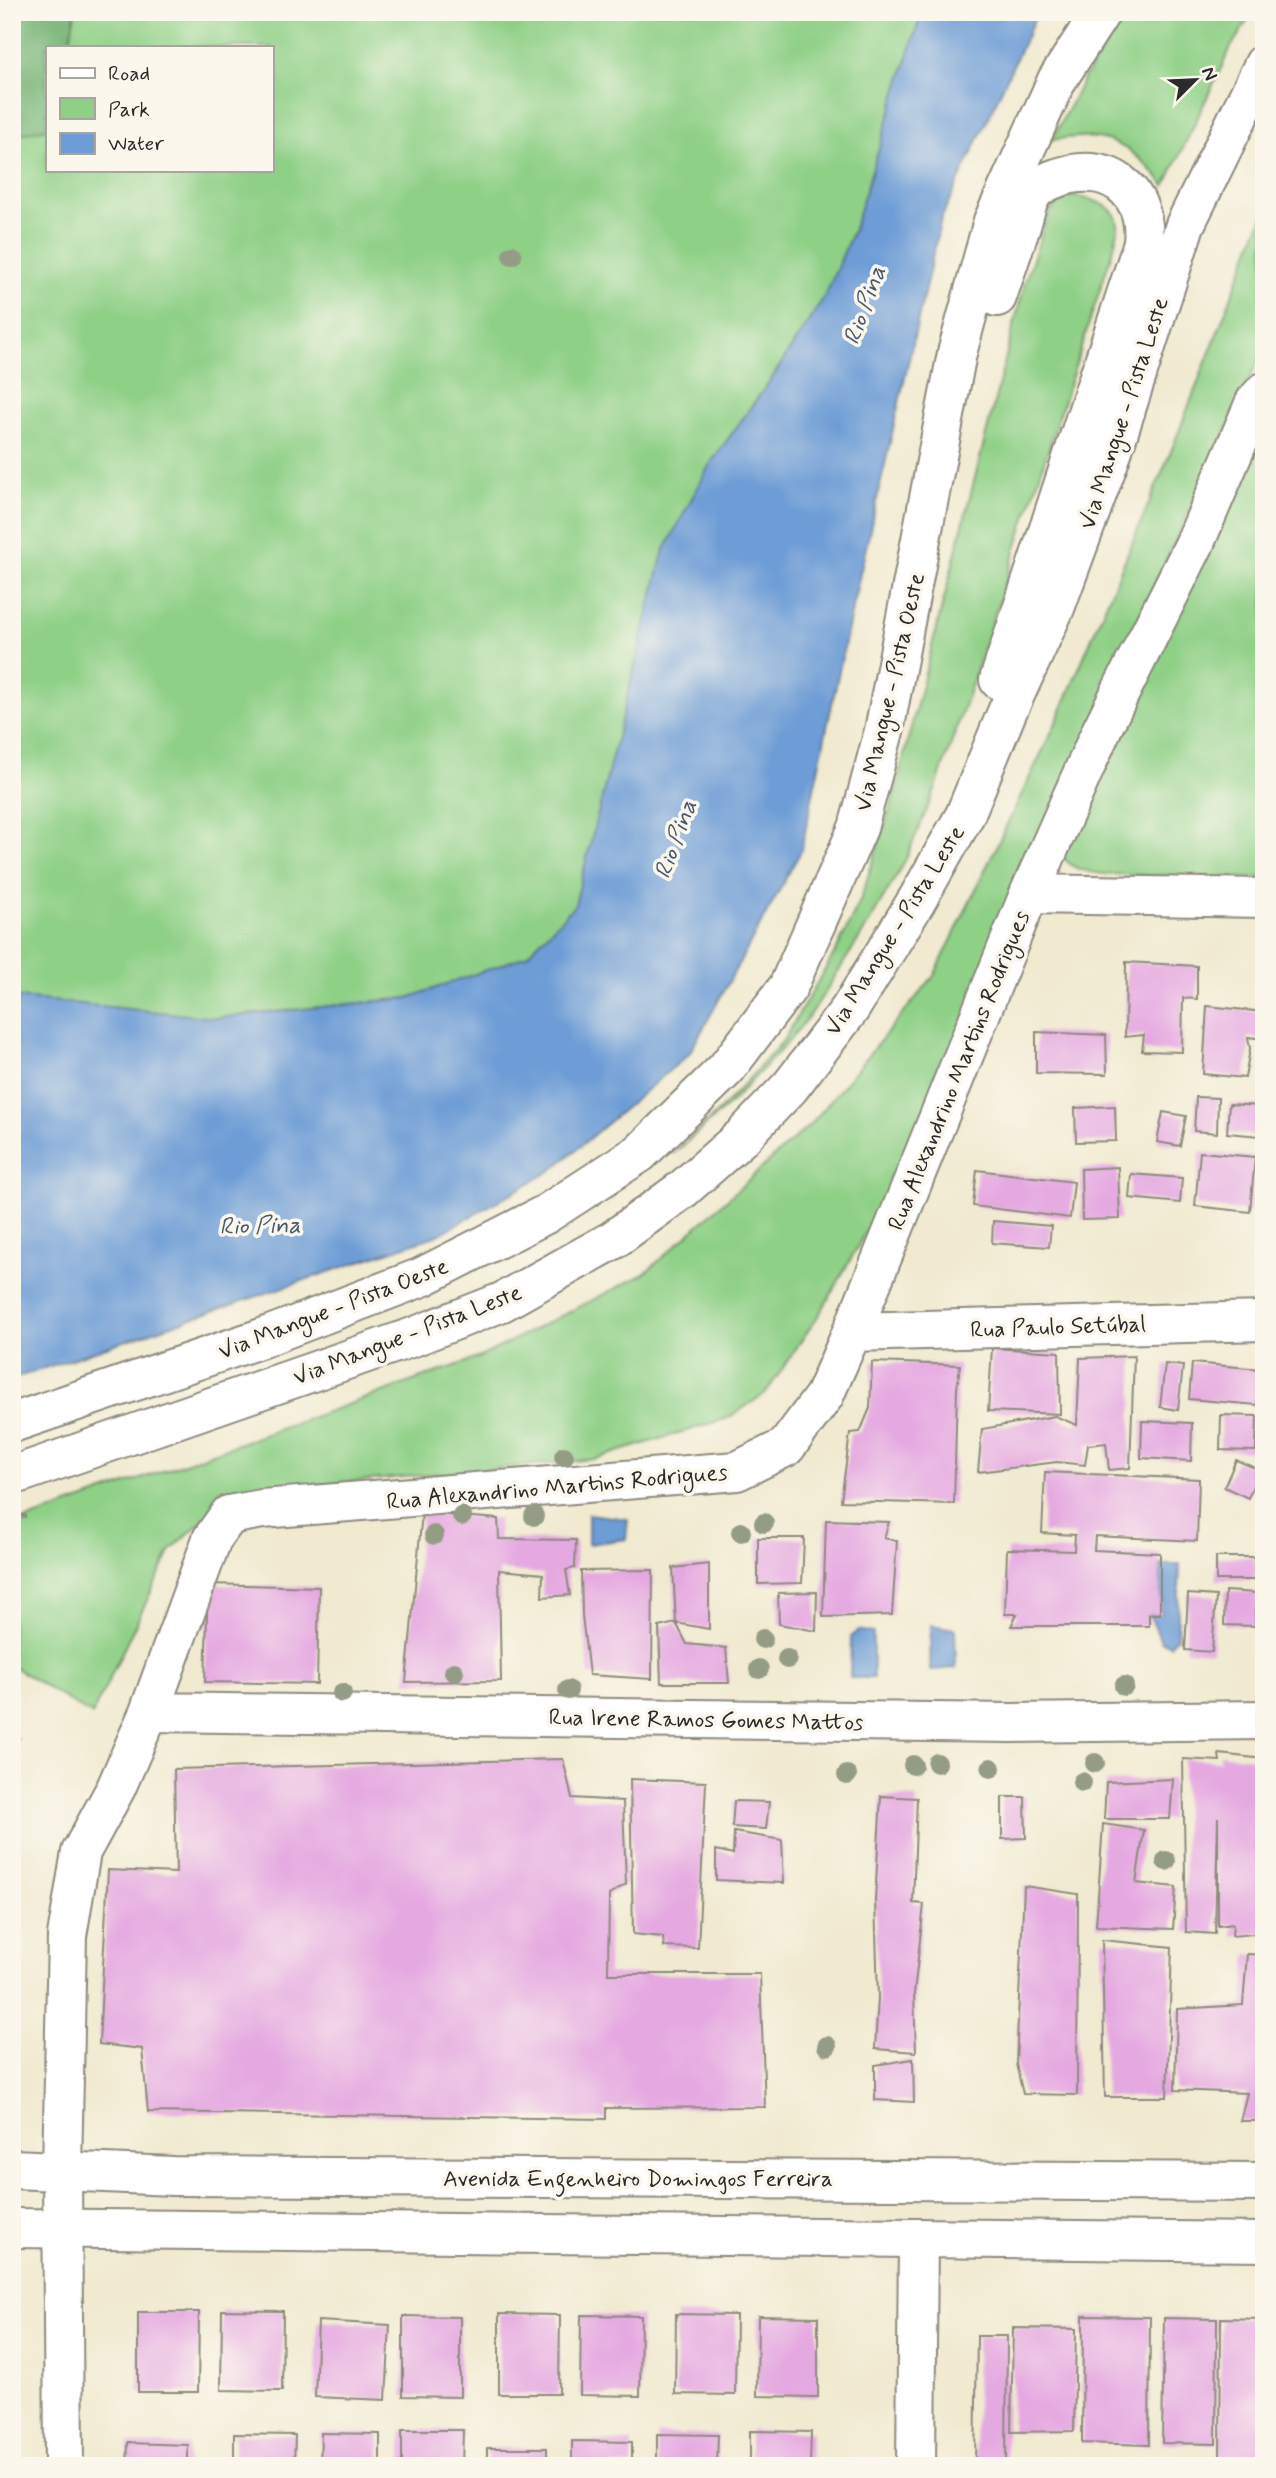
<svg xmlns="http://www.w3.org/2000/svg" width="1276" height="2478" viewBox="0 0 1276 2478" font-family="Mynerve,sans-serif">
	<rect width="100%" height="100%" fill="#fbf7ec"/>
	<filter id="ink" filterUnits="userSpaceOnUse"><feTurbulence type="fractalNoise" baseFrequency=".0143" numOctaves="2"/><feDisplacementMap in="SourceGraphic" scale="14" xChannelSelector="R" yChannelSelector="G"/><feConvolveMatrix kernelMatrix="1 2 1 2 8 2 1 2 1" color-interpolation-filters="sRGB"/></filter>
	<filter id="wash" filterUnits="userSpaceOnUse"><feTurbulence type="fractalNoise" baseFrequency=".00686" numOctaves="4" result="noise"/><feDisplacementMap in="SourceGraphic" scale="28" xChannelSelector="R" yChannelSelector="G"/><feGaussianBlur stdDeviation="1.57" result="paint"/><feColorMatrix in="noise" values="0 0 0 0 0 0 0 0 0 0 0 0 0 0 0 0 0 1.4 0 .05"/><feComposite in="paint" operator="in"/></filter>
	<g filter="url(#wash)">
		<rect width="100%" height="100%" fill="#f1ead1"/>
		<!-- green -->
		<path fill="#8fd087" stroke="#5d7e59" stroke-width="2" d="M75 12H922L853 231 826 294 773 376 710 464 590 848 575 905 526 956 408 998 216 1018 12 997V136L47 128V170H271V47H69Z
			M1128 12H1253L1231 47 1165 186C1132 144 1105 130 1052 140L1084 78Z
			M1071 196C1088 198 1117 204 1118 225 1118 231 1116 238 1115 243L978 666 935 790 905 861 869 923 813 1011 788 1042 730 1104 673 1154 725 1105 783 1041 837 949 860 901 891 806 1025 282 1048 216 1057 203Z
			M1264 213V348L1127 645 894 1182 822 1310 766 1393 728 1418 595 1459 232 1493 171 1550 92 1715 12 1666V1525L480 1357 644 1274 813 1122 934 976 1055 725 1172 449Z
			M1264 414V878L1104 874C1080 871 1071 870 1057 849Z"/>
		<!-- forest -->
		<path fill="#73b274" stroke="#4f6e50" stroke-width="2" d="M12 12H75L69 47H47V128L12 136Z"/>
		<!-- water -->
		<path fill="#6d9cd6" stroke="#4c6480" stroke-width="2" d="M922 12H1038L941 219 854 600 801 851 689 1054 551 1171 438 1235 12 1379V997L216 1018 408 998 526 956 575 905 663 553 710 464 773 377 826 294 853 231Z
			M588 1514 628 1519 626 1539 588 1544Z
			M1160 1565H1180L1177 1637 1170 1645 1161 1641 1149 1614H1160Z
			M931 1625 955 1629 956 1668 930 1670Z
			M858 1630 873 1633V1678H850L851 1637Z"/>
		<g id="blocks">
			<!-- building -->
			<path fill="#e5a9e1" d="M1126 962 1197 966V999L1183 998 1182 1052 1142 1051 1144 1035 1125 1037Z
				M1207 1006 1264 1012V1039L1248 1037 1250 1049 1245 1078 1203 1074Z
				M1036 1032 1106 1035 1107 1074 1036 1073Z
				M1196 1097 1218 1098 1217 1133 1194 1131Z
				M1229 1104 1261 1106 1260 1136 1227 1133Z
				M1115 1106 1116 1141 1076 1142 1075 1108Z
				M1163 1112 1186 1116 1180 1146 1157 1142Z
				M1200 1152 1255 1157 1250 1212 1195 1206Z
				M1118 1167 1120 1219 1082 1220 1081 1169Z
				M977 1170 1074 1182 1070 1218 973 1206Z
				M1131 1174 1182 1178 1180 1203 1129 1198Z
				M993 1221 1051 1226 1049 1247 992 1243Z
				M992 1348 1059 1352 1060 1414 988 1411Z
				M1134 1356 1130 1468 1109 1470 1106 1443 1088 1445 1085 1465 1057 1462 978 1472 982 1429 1055 1416 1077 1425 1080 1358Z
				M872 1362 960 1365 957 1388 954 1504 841 1501 850 1433 860 1432 870 1408Z
				M1192 1363 1260 1369 1257 1405 1189 1399Z
				M1165 1364 1183 1366 1178 1410 1160 1407Z
				M1221 1415 1257 1416 1256 1451 1220 1450Z
				M1142 1421 1192 1423 1191 1461 1141 1458Z
				M1236 1460 1260 1470 1248 1498 1224 1487Z
				M1045 1472 1199 1479 1197 1541 1095 1536 1094 1550 1160 1553V1614H1149V1626H1011L1017 1614H1005L1007 1549 1074 1551 1075 1535 1042 1533Z
				M422 1513 498 1519 499 1539 576 1540 575 1568 566 1570 570 1595 542 1597 543 1574 499 1570 501 1681 406 1682Z
				M826 1520 889 1522 884 1538 897 1541 892 1615 823 1617Z
				M758 1538H804L802 1583 758 1584Z
				M1216 1557H1254V1580H1216Z
				M709 1564V1629L676 1623 687 1644 726 1648 729 1683H661L659 1627 676 1623 673 1568Z
				M653 1570 652 1679 589 1675 582 1615 581 1571Z
				M208 1584 319 1587 317 1684 205 1682Z
				M1225 1591 1257 1593 1255 1626 1224 1625Z
				M817 1592 816 1631 779 1624 778 1593Z
				M1188 1594 1216 1596 1212 1652 1185 1650Z
				M12 1735 19 1738 12 1753Z
				M1219 1754 1264 1759V1933L1232 1936 1233 1924 1218 1926V1817L1215 1934 1186 1932 1183 1759 1220 1761Z
				M563 1759 572 1798 623 1801 626 1884 609 1895 608 1974H760L765 2107 606 2108V2119L148 2112 142 2049 99 2044 108 1870 176 1873 174 1769Z
				M630 1779 706 1782 698 1948 664 1947 663 1937 633 1934Z
				M1173 1779 1170 1819H1104L1106 1782Z
				M881 1796 917 1798 913 1903 924 1904 914 1994 916 2052 875 2049 878 1997 875 1900Z
				M1002 1797H1025L1026 1838 1002 1839Z
				M734 1801 769 1802 766 1829 732 1827Z
				M1103 1824 1144 1830 1136 1883 1176 1887 1173 1929 1096 1926Z
				M734 1832 782 1840 784 1883 716 1880V1850L733 1854Z
				M1024 1886 1078 1894 1077 2095 1023 2094 1016 2064Z
				M1102 1940 1172 1947 1167 2097H1105Z
				M1247 1954 1264 1955V2121H1240L1247 2093 1175 2090 1177 2009 1243 2005Z
				M913 2059 914 2102 875 2100V2065Z
				M222 2310 283 2311 282 2391 221 2390Z
				M138 2312H199L198 2392H138Z
				M499 2314 560 2315 559 2394H499Z
				M676 2314 736 2315 735 2395 675 2394Z
				M581 2315 641 2316 640 2396 580 2395Z
				M403 2316 460 2317V2397L403 2396Z
				M758 2316 818 2317V2397L757 2396Z
				M1083 2316 1150 2317 1149 2445 1082 2443Z
				M1164 2318 1217 2319 1216 2444 1162 2443Z
				M1221 2318 1264 2319V2458L1220 2457Z
				M318 2321 390 2325 386 2400 315 2397Z
				M1013 2328 1076 2329 1074 2431 1011 2432Z
				M977 2336H1007L1006 2464H975Z
				M402 2430H463L462 2466H402Z
				M750 2431 811 2432 810 2466H750Z
				M321 2433 380 2434V2466H320Z
				M234 2434 295 2435 294 2466H234Z
				M657 2434 718 2435 717 2466H657Z
				M572 2441 632 2442V2466H572Z
				M128 2443 188 2445V2466H127Z
				M487 2448H547V2466H487Z"/>
		</g>
	</g>
	<g filter="url(#ink)">
		<use href="#blocks" fill-opacity="0" stroke="#8e8a7e" stroke-width="2"/>
		<g fill="none" stroke-linecap="round" stroke-linejoin="round">
			<defs>
				<path id="minor" d="M1029 894 1264 898
					M852 1332 1264 1321
					M149 1712 1011 1723 1264 1720
					M64 2466 62 2170 67 1936 81 1852 116 1788 149 1712 212 1539 229 1515 262 1509 737 1471 786 1447 824 1396 852 1332 1029 894 1102 729 1194 545 1255 402 1264 392
					M916 2466 918 2238"/>
				<path id="primary" d="M997 297C1005 274 1013 250 1021 226 1024 217 1026 204 1031 196 1036 187 1048 181 1057 178 1107 160 1148 189 1143 243L999 680
					M12 1423 262 1338 422 1277 546 1214 640 1153 726 1069 788 987 858 828 884 731 957 353 993 221 1057 80 1101 12
					M12 1476 413 1337 502 1302 613 1240 683 1189 742 1137 790 1087 850 1009 917 900 965 815 1007 712 1055 608 1110 459 1185 225 1264 64
					M12 2169 173 2176 1264 2182
					M12 2228 1264 2242"/>
			</defs>
			<!-- minor casing -->
			<use href="#minor" stroke="#8e8a7e" stroke-width="42"/>
			<!-- primary casing -->
			<use href="#primary" stroke="#8e8a7e" stroke-width="42"/>
			<!-- path -->
			<path stroke="#8e8a7e" stroke-width="4.5" stroke-dasharray="5 5" stroke-linecap="butt" d="M12 1520 26 1515"/>
			<!-- minor -->
			<use href="#minor" stroke="#fff" stroke-width="38"/>
			<!-- primary -->
			<use href="#primary" stroke="#fff" stroke-width="38"/>
		</g>
		<!-- trees -->
		<g fill="#959c85">
			<circle cx="512" cy="255" r="10"/>
			<circle cx="564" cy="1456" r="10"/>
			<circle cx="462" cy="1516" r="10"/>
			<circle cx="534" cy="1516" r="10"/>
			<circle cx="764" cy="1523" r="10"/>
			<circle cx="741" cy="1532" r="10"/>
			<circle cx="434" cy="1535" r="10"/>
			<circle cx="763" cy="1639" r="10"/>
			<circle cx="787" cy="1659" r="10"/>
			<circle cx="759" cy="1669" r="10"/>
			<circle cx="454" cy="1672" r="10"/>
			<circle cx="1124" cy="1686" r="10"/>
			<circle cx="568" cy="1690" r="10"/>
			<circle cx="342" cy="1693" r="10"/>
			<circle cx="937" cy="1763" r="10"/>
			<circle cx="1095" cy="1763" r="10"/>
			<circle cx="913" cy="1765" r="10"/>
			<circle cx="991" cy="1768" r="10"/>
			<circle cx="847" cy="1775" r="10"/>
			<circle cx="1082" cy="1782" r="10"/>
			<circle cx="1166" cy="1861" r="10"/>
			<circle cx="827" cy="2046" r="10"/>
		</g>
	</g>
	<g text-anchor="middle" stroke-width="7" stroke-linejoin="round" paint-order="stroke">
		<!-- street labels -->
		<g font-size="23" fill="#2b2b2b" stroke="#fbf7ec">
			<text transform="translate(1123 413) rotate(-72)" y="8">Via Mangue - Pista Leste</text>
			<text transform="translate(889 692) rotate(-77)" y="8">Via Mangue - Pista Oeste</text>
			<text transform="translate(894 930) rotate(-58)" y="8">Via Mangue - Pista Leste</text>
			<text transform="translate(958 1070) rotate(-68)" y="8">Rua Alexandrino Martins Rodrigues</text>
			<text transform="translate(333 1308) rotate(-21)" y="8">Via Mangue - Pista Oeste</text>
			<text transform="translate(1058 1326) rotate(-2)" y="8">Rua Paulo Setúbal</text>
			<text transform="translate(407 1334) rotate(-21)" y="8">Via Mangue - Pista Leste</text>
			<text transform="translate(557 1486) rotate(-5)" y="8">Rua Alexandrino Martins Rodrigues</text>
			<text transform="translate(706 1719) rotate(1)" y="8">Rua Irene Ramos Gomes Mattos</text>
			<text x="638" y="2186">Avenida Engenheiro Domingos Ferreira</text>
		</g>
		<!-- water labels -->
		<g font-size="24" font-style="italic" fill="#45586f" stroke="#fbf7ec">
			<text transform="translate(864 305) rotate(-70)" y="8">Rio Pina</text>
			<text transform="translate(675 839) rotate(-70)" y="8">Rio Pina</text>
			<text transform="translate(260 1225) rotate(-1)" y="8">Rio Pina</text>
		</g>
	</g>
	<!-- margin -->
	<rect width="1276" height="2478" fill="none" stroke="#fbf7ec" stroke-width="42"/>
	<!-- legend -->
	<rect x="46" y="46" width="228" height="126" fill="#fbf7ec" stroke="#a8a59f" stroke-width="2"/>
	<rect x="60" y="68" width="35" height="10" fill="#ffffff" stroke="#a8a59f" stroke-width="2"/>
	<text x="108" y="80" font-size="21" fill="#2b2b2b">Road</text>
	<rect x="60" y="98" width="35" height="21" fill="#8fd087" stroke="#a8a59f" stroke-width="2"/>
	<text x="108" y="116" font-size="21" fill="#2b2b2b">Park</text>
	<rect x="60" y="133" width="35" height="21" fill="#6d9cd6" stroke="#a8a59f" stroke-width="2"/>
	<text x="108" y="150" font-size="21" fill="#2b2b2b">Water</text>
	<!-- north arrow -->
	<g transform="translate(1195 80) rotate(66)" stroke="#fbf7ec" stroke-width="5" paint-order="stroke">
	<path d="M0-5L12 26L0 18L-12 26Z" fill="#2b2b2b"/>
	<text y="-10" font-size="19" font-weight="bold" text-anchor="middle" fill="#2b2b2b">N</text>
	</g>
</svg>
